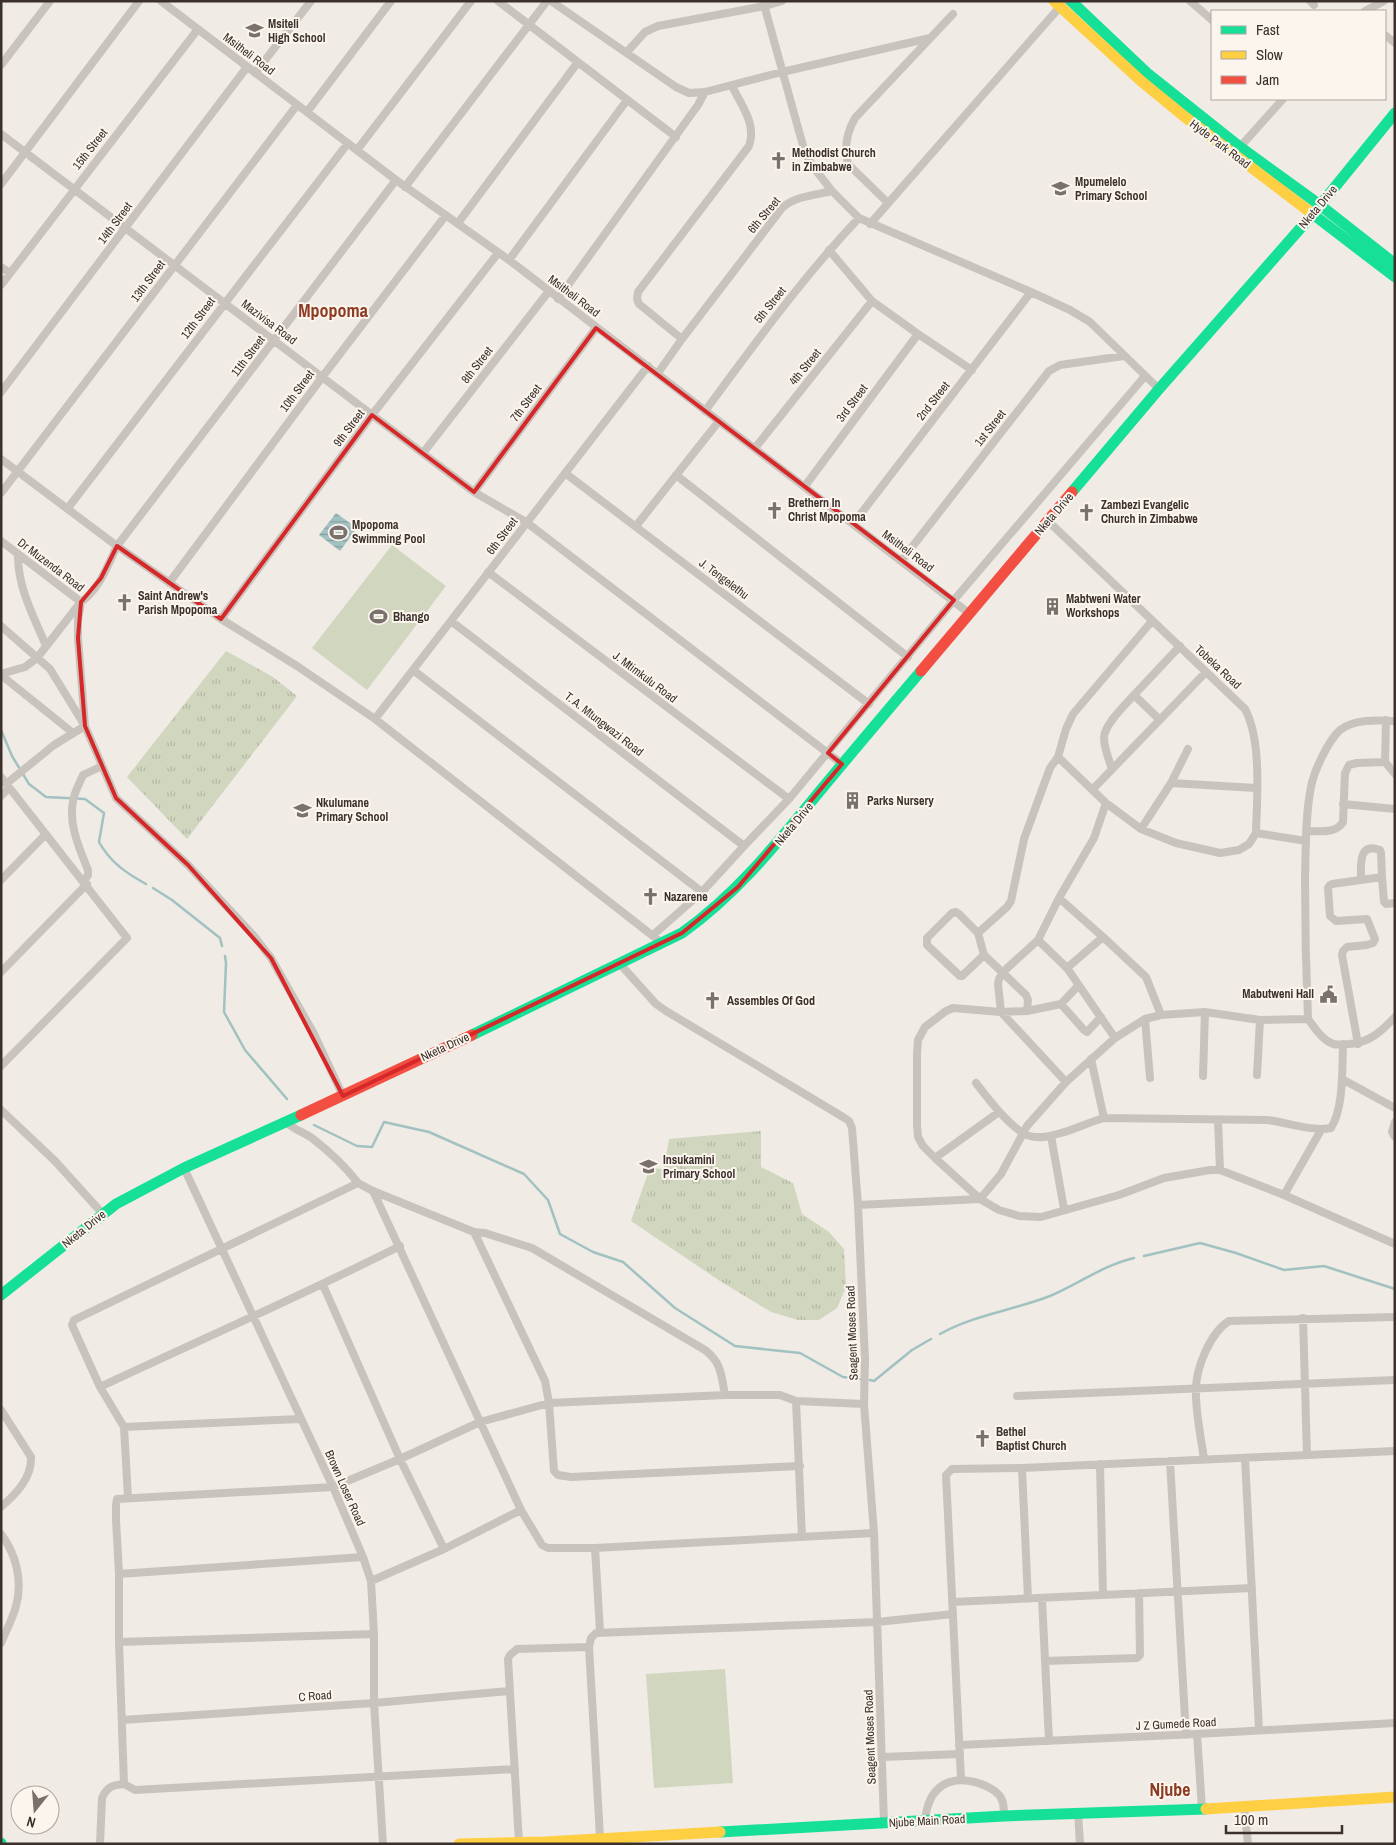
<svg xmlns="http://www.w3.org/2000/svg" width="1396" height="1845" viewBox="0 0 1396 1845" font-family="'Archivo Narrow',sans-serif">
	<defs>
		<pattern id="park-tufts" width="24" height="20" patternUnits="userSpaceOnUse" patternTransform="scale(1.25)"><rect width="24" height="20" fill="#d1d6bf"/><path d="M3 7l-1-3M5 7V3M7 7l1-3M15 17l-1-3M17 17v-4M19 17l1-3" fill="none" stroke="#b4b8a4"/></pattern>
		<pattern id="water-rules" width="6" height="5" patternUnits="userSpaceOnUse" patternTransform="scale(1.25)"><rect width="6" height="5" fill="#a1c2c1"/><path d="M0 2.5h6" fill="none" stroke="#849e9d"/></pattern>
	</defs>
	<rect width="100%" height="100%" fill="#f0ebe5"/>
	<!-- grass -->
	<path fill="#d1d6bf" d="M392 545 446 586 367 690 312 648Z
		M725 1669 733 1783 654 1788 646 1674Z"/>
	<!-- park -->
	<path fill="url(#park-tufts)" d="M226 651 273 677 297 696 187 839 127 777Z
		M761 1131V1167L793 1183 802 1214 829 1232 844 1249 846 1287 837 1308 819 1320H798L771 1312 720 1281 631 1221 650 1168 664 1169 669 1139Z"/>
	<!-- water -->
	<path fill="url(#water-rules)" d="M336 513 357 528 340 551 319 535Z"/>
	<g fill="none" stroke-linecap="round" stroke-linejoin="round">
		<!-- stream -->
		<path stroke="#a1c2c1" stroke-width="2.5" d="M1 730 12 756 29 784 46 797 85 799 104 813 99 842C110 862 126 873 146 884
			M153 888 172 900 220 938 222 946
			M225 956 226 963 224 1012 245 1050 287 1099
			M314 1125 357 1146 372 1147 384 1122 429 1132 524 1174 548 1200 560 1234 593 1252 623 1262 675 1308 735 1346 800 1353 843 1377 860 1379
			M1144 1256 1200 1243 1236 1253 1284 1270 1324 1266 1395 1289
			M940 1334C974 1315 1014 1310 1050 1296 1078 1284 1104 1265 1134 1258
			M870 1380 874 1381 912 1350 931 1339"/>
		<!-- street -->
		<path stroke="#c9c3be" stroke-width="8" d="M161 1 396 180 509 260 970 614
			M498 1 676 137
			M551 1 676 87 689 93 705 92 782 72 930 38
			M763 1 805 153 814 168 832 191 859 218 1031 292 1070 310 1090 322 1159 389
			M1190 1 1212 20
			M1310 1 1314 5
			M1365 11 1384 1
			M1385 35 1395 43
			M627 52 645 32 658 26 765 6 782 1
			M1 65 50 1
			M255 73 311 1
			M307 112 391 1
			M1 134 474 492 526 522 842 764
			M1240 147 1283 99
			M357 150 471 1
			M1 184 139 1
			M405 187 547 1
			M888 203 848 164C844 148 847 132 855 118L953 14
			M458 223 578 62
			M870 224 1065 1
			M829 250 872 301 918 334 972 370
			M509 260 627 100
			M1 267 10 273
			M1 285 198 29
			M558 299 698 105 705 92
			M682 339 639 304 637 299 638 292 749 146C757 124 741 105 732 86
			M658 373 682 339 782 208C795 196 816 195 832 191
			M1 392 247 67
			M705 411C754 345 802 278 859 218
			M755 448 872 301
			M423 453 549 291
			M1 459 117 546 221 619 297 666 375 719 662 943
			M565 473 869 704
			M676 475 908 657
			M805 486 918 334
			M474 492 596 328
			M1 493 297 105
			M68 508 348 143
			M1048 521 1245 709C1262 741 1257 797 1256 833L1306 841
			M853 524 1031 292
			M636 526 719 421
			M1 541 81 602C99 590 108 565 117 546L396 180
			M18 554C17 586 34 617 46 646
			M902 560 1049 371 1060 365 1124 356
			M488 572 789 799
			M169 583 323 376 446 215
			M81 602 78 620V638L85 726 116 798 188 865 254 936 271 958 313 1032 343 1096
			M221 619 372 415 498 253
			M451 621 744 846
			M1152 621 1073 714 1066 729 1058 757 1106 803 1141 829 1176 843 1220 853 1239 850 1249 844 1256 833
			M1 626 50 669 85 726 54 745 6 784
			M413 670 702 892
			M1 674 25 667 37 658 80 603
			M1 675 73 733
			M375 719 648 366
			M1160 720 1134 695 1180 646
			M1385 762 1395 774
			M1112 769C1109 759 1104 749 1104 738 1104 725 1125 705 1134 695
			M1 777 127 938 1 1066
			M1171 783 1256 788
			M1093 789 1206 672
			M1 796 9 788
			M1106 803 1094 838 1059 898 1038 940 1067 968 1115 1038
			M1343 804 1395 809
			M1141 829 1171 783 1188 749
			M1306 831C1319 831 1336 834 1343 822L1345 773 1349 765 1357 763 1385 762 1386 720
			M1361 879C1361 865 1358 842 1380 850L1381 853 1382 877
			M1 880 46 834
			M84 881 88 875V870C79 848 67 821 74 797 76 789 80 782 83 775L102 766
			M1059 898 1103 937 1146 977 1161 1015
			M978 933 1007 907 1011 901 1024 839 1050 768 1058 757
			M653 935 702 892 744 846 789 799 954 600 1145 376
			M1038 940 1003 972 999 979 998 984 1001 1012 1066 1082
			M984 955 962 976H960L927 945V938L952 913 956 912 959 914 978 933 984 955 1026 995 1028 1000 1027 1011
			M620 964 656 1004 666 1011 843 1117 849 1121 852 1128 858 1205 865 1359 864 1404 874 1533 884 1823
			M1067 968 1103 937
			M1 972 87 884
			M1078 986 1061 1004 1027 1011 1001 1012 953 1008 946 1011 925 1027 918 1040 917 1054V1125L918 1137 923 1146 935 1158 980 1199 999 1210 1019 1216 1041 1217 1119 1195 1164 1178 1210 1170H1220L1284 1195 1395 1244
			M1061 1004 1084 1030 1087 1032 1101 1017
			M1145 1019 1150 1078
			M1308 1019C1306 972 1305 925 1305 878 1306 848 1305 817 1311 787 1314 771 1328 741 1340 730 1354 719 1377 720 1395 721
			M1358 1044 1342 955 1343 951 1347 947 1367 945 1373 943 1375 939 1367 919 1336 921 1330 916 1328 888 1330 885 1332 884 1382 877 1384 902 1386 904 1395 903
			M1257 1075 1260 1020
			M1203 1076 1205 1012
			M1342 1079 1395 1108
			M976 1083C987 1097 1012 1131 1030 1136 1040 1139 1051 1136 1061 1133 1076 1129 1089 1122 1104 1118L1091 1059
			M1 1110 55 1161 102 1213
			M1104 1118 1267 1120C1285 1122 1314 1132 1331 1128 1344 1107 1342 1069 1343 1044
			M1218 1120 1220 1170
			M286 1122C292 1129 304 1132 312 1138 330 1152 345 1166 358 1183
			M1395 1122 1392 1132 1395 1137
			M1051 1136 1064 1209
			M935 1158 999 1112
			M184 1168 333 1487 363 1557 371 1581 374 1634V1703L383 1844
			M373 1191 521 1510 542 1545 548 1548H595L874 1533
			M1284 1195 1321 1130
			M858 1205 980 1199 1001 1174 1027 1126 1066 1082 1115 1038 1145 1019 1161 1015 1205 1012 1260 1020 1308 1019C1315 1028 1322 1040 1333 1044 1337 1045 1344 1044 1349 1044 1369 1043 1382 1031 1395 1017
			M474 1232 545 1381 549 1403 554 1471 558 1475 571 1477 800 1466
			M323 1285 400 1459 444 1549
			M1303 1318 1307 1455
			M100 1387C200 1340 301 1296 400 1246
			M1017 1396 1395 1380
			M796 1401 802 1537
			M1 1410 31 1457C32 1478 16 1494 1 1507
			M124 1427 300 1419
			M1245 1458 1259 1730
			M1204 1459C1201 1437 1195 1410 1196 1389 1196 1367 1211 1332 1229 1321L1395 1317
			M1170 1461 1186 1735
			M1100 1464 1103 1595
			M1022 1468 1028 1599
			M128 1498 124 1427 100 1387 72 1325 74 1320 358 1183 373 1191 474 1232 485 1233 532 1248 705 1350C722 1363 721 1375 725 1395
			M1 1534C16 1554 23 1581 16 1606 13 1618 6 1631 1 1643
			M595 1548 600 1632
			M119 1574 363 1557
			M371 1581 444 1549 521 1510
			M1042 1599 1049 1741
			M952 1602 1252 1588
			M119 1642 374 1634
			M1045 1661 1137 1658 1140 1655 1139 1593
			M122 1720 374 1703 509 1691
			M1197 1734 1202 1809
			M959 1745 1197 1734 1395 1723
			M882 1757 960 1754
			M515 1769 135 1790 124 1784 119 1642V1574L116 1520V1505L117 1499 333 1487 400 1459 480 1422 549 1403 725 1395H780L796 1401 864 1404
			M961 1779 946 1475 952 1469 1022 1468 1395 1451
			M1244 1805 1248 1844
			M1078 1813 1080 1844
			M925 1821C928 1787 949 1773 981 1784 989 1787 999 1792 1002 1800 1004 1805 1004 1811 1004 1816
			M600 1837 589 1647 591 1638 596 1633 877 1622 953 1614
			M519 1842 508 1659 510 1655 517 1649 589 1647
			M100 1844 102 1798C107 1787 112 1785 124 1784"/>
		<!-- fast -->
		<path stroke="#16e098" stroke-width="11" d="M1071 1 1147 73 1240 147 1320 205 1395 264
			M1310 212 1395 277
			M1072 492 1159 389 1313 214 1395 113
			M472 1035 682 933C737 894 778 842 820 791 853 751 887 711 921 671
			M1 1295 116 1204 184 1168 301 1115
			M720 1832 1004 1816 1206 1809
			M1 1843V1844"/>
		<!-- slow -->
		<path stroke="#ffcf43" stroke-width="11" d="M1054 1 1141 81 1185 117 1310 212
			M1206 1809 1395 1797
			M459 1844 545 1842 720 1832"/>
		<!-- jam -->
		<path stroke="#f24e42" stroke-width="11" d="M921 671 1072 492
			M301 1115 472 1035"/>
	</g>
	<!-- marked area -->
	<path fill="none" stroke="#d62828" stroke-width="4" stroke-linejoin="round" d="M596 328 954 600 828 753 842 764 738 887 682 933 343 1096 271 958 188 865 116 798 85 726 78 638 81 602 101 578 117 546 221 619 372 415 474 492Z"/>
	<!-- icons -->
	<defs>
		<symbol id="school-bare" viewBox="-9 -9 18 18"><path d="M0-5L7-2L0 1L-7-2ZM-4 1L0 2.5L4 1V4Q0 6-4 4Z" fill="#7a716c" stroke="#fbf5ee" stroke-width="2.5" paint-order="stroke"/></symbol>
		<symbol id="church-bare" viewBox="-9 -9 18 18"><path d="M-1.2-6h2.4v3.5h3.3v2.4h-3.3V6h-2.4V-.1h-3.3v-2.4h3.3Z" fill="#7a716c" stroke="#fbf5ee" stroke-width="2.5" paint-order="stroke"/></symbol>
		<symbol id="stadium-bare" viewBox="-9 -9 18 18"><path d="M0-5a6.5 5 0 1 0 0 10a6.5 5 0 1 0 0-10ZM-3.5-1.8h7v3.6h-7Z" fill="#7a716c" stroke="#fbf5ee" stroke-width="2.5" paint-order="stroke"/></symbol>
		<symbol id="building-bare" viewBox="-9 -9 18 18"><path d="M-4-6H4V6H1V3H-1V6H-4ZM-2.5-4.3h1.7v1.8h-1.7ZM.8-4.3h1.7v1.8H.8ZM-2.5-1h1.7V.8h-1.7ZM.8-1h1.7V.8H.8Z" fill="#7a716c" stroke="#fbf5ee" stroke-width="2.5" paint-order="stroke"/></symbol>
		<symbol id="civic-bare" viewBox="-9 -9 18 18"><path d="M-.6-6.5H3V-4.5H.6V-3L4-1V1h2V6H-6V1h2V-1L-.6-3ZM-1.2 2.5V6h2.4V2.5Z" fill="#7a716c" stroke="#fbf5ee" stroke-width="2.5" paint-order="stroke"/></symbol>
	</defs>
	<g fill-rule="evenodd">
		<use href="#school-bare" x="242" y="18" width="25" height="25"/>
		<use href="#church-bare" x="766" y="148" width="25" height="25"/>
		<use href="#school-bare" x="1048" y="176" width="25" height="25"/>
		<use href="#church-bare" x="762" y="498" width="25" height="25"/>
		<use href="#church-bare" x="1074" y="500" width="25" height="25"/>
		<use href="#stadium-bare" x="326" y="520" width="25" height="25"/>
		<use href="#church-bare" x="112" y="590" width="25" height="25"/>
		<use href="#building-bare" x="1040" y="594" width="25" height="25"/>
		<use href="#stadium-bare" x="366" y="604" width="25" height="25"/>
		<use href="#building-bare" x="840" y="788" width="25" height="25"/>
		<use href="#school-bare" x="290" y="798" width="25" height="25"/>
		<use href="#church-bare" x="638" y="884" width="25" height="25"/>
		<use href="#civic-bare" x="1316" y="982" width="25" height="25"/>
		<use href="#church-bare" x="700" y="988" width="25" height="25"/>
		<use href="#school-bare" x="636" y="1154" width="25" height="25"/>
		<use href="#church-bare" x="970" y="1426" width="25" height="25"/>
	</g>
	<g text-anchor="middle" stroke-width="4" stroke-linejoin="round" paint-order="stroke">
		<!-- poi labels -->
		<g font-size="12" font-weight="bold" fill="#3b302b" stroke="#fbf5ee" text-anchor="start">
			<text x="268" y="28">Msiteli<tspan x="268" dy="14">High School</tspan></text>
			<text x="792" y="157">Methodist Church<tspan x="792" dy="14">in Zimbabwe</tspan></text>
			<text x="1075" y="186">Mpumelelo<tspan x="1075" dy="14">Primary School</tspan></text>
			<text x="788" y="507">Brethern In<tspan x="788" dy="14">Christ Mpopoma</tspan></text>
			<text x="1101" y="509">Zambezi Evangelic<tspan x="1101" dy="14">Church in Zimbabwe</tspan></text>
			<text x="352" y="529">Mpopoma<tspan x="352" dy="14">Swimming Pool</tspan></text>
			<text x="138" y="600">Saint Andrew's<tspan x="138" dy="14">Parish Mpopoma</tspan></text>
			<text x="1066" y="603">Mabtweni Water<tspan x="1066" dy="14">Workshops</tspan></text>
			<text x="393" y="621">Bhango</text>
			<text x="867" y="805">Parks Nursery</text>
			<text x="316" y="807">Nkulumane<tspan x="316" dy="14">Primary School</tspan></text>
			<text x="664" y="901">Nazarene</text>
			<text x="1314" y="998" text-anchor="end">Mabutweni Hall</text>
			<text x="727" y="1005">Assembles Of God</text>
			<text x="663" y="1164">Insukamini<tspan x="663" dy="14">Primary School</tspan></text>
			<text x="996" y="1436">Bethel<tspan x="996" dy="14">Baptist Church</tspan></text>
		</g>
		<!-- street labels -->
		<g font-size="12" fill="#3b302b" stroke="#fbf5ee">
			<text transform="translate(249 54) rotate(37)" y="4">Msitheli Road</text>
			<text transform="translate(1220 144) rotate(37)" y="4">Hyde Park Road</text>
			<text transform="translate(90 149) rotate(-52)" y="4">15th Street</text>
			<text transform="translate(1318 207) rotate(-50)" y="4">Nketa Drive</text>
			<text transform="translate(764 215) rotate(-50)" y="4">6th Street</text>
			<text transform="translate(115 223) rotate(-53)" y="4">14th Street</text>
			<text transform="translate(148 281) rotate(-53)" y="4">13th Street</text>
			<text transform="translate(574 296) rotate(37)" y="4">Msitheli Road</text>
			<text transform="translate(770 305) rotate(-51)" y="4">5th Street</text>
			<text transform="translate(198 318) rotate(-53)" y="4">12th Street</text>
			<text transform="translate(269 322) rotate(37)" y="4">Mazivisa Road</text>
			<text transform="translate(248 356) rotate(-53)" y="4">11th Street</text>
			<text transform="translate(477 365) rotate(-52)" y="4">8th Street</text>
			<text transform="translate(805 367) rotate(-51)" y="4">4th Street</text>
			<text transform="translate(297 391) rotate(-53)" y="4">10th Street</text>
			<text transform="translate(933 401) rotate(-52)" y="4">2nd Street</text>
			<text transform="translate(526 403) rotate(-53)" y="4">7th Street</text>
			<text transform="translate(852 403) rotate(-53)" y="4">3rd Street</text>
			<text transform="translate(349 428) rotate(-53)" y="4">9th Street</text>
			<text transform="translate(990 428) rotate(-52)" y="4">1st Street</text>
			<text transform="translate(1054 514) rotate(-49)" y="4">Nketa Drive</text>
			<text transform="translate(502 536) rotate(-53)" y="4">6th Street</text>
			<text transform="translate(908 551) rotate(37)" y="4">Msitheli Road</text>
			<text transform="translate(51 565) rotate(37)" y="4">Dr Muzenda Road</text>
			<text transform="translate(724 579) rotate(37)" y="4">J. Tengelethu</text>
			<text transform="translate(1218 667) rotate(43)" y="4">Tobeka Road</text>
			<text transform="translate(645 677) rotate(37)" y="4">J. Mtimkulu Road</text>
			<text transform="translate(604 724) rotate(38)" y="4">T. A. Mtungwazi Road</text>
			<text transform="translate(794 824) rotate(-50)" y="4">Nketa Drive</text>
			<text transform="translate(445 1047) rotate(-25)" y="4">Nketa Drive</text>
			<text transform="translate(84 1229) rotate(-39)" y="4">Nketa Drive</text>
			<text transform="translate(852 1333) rotate(-92)" y="4">Seagent Moses Road</text>
			<text transform="translate(345 1488) rotate(66)" y="4">Brown Loser Road</text>
			<text transform="translate(315 1696) rotate(-4)" y="4">C Road</text>
			<text transform="translate(1176 1724) rotate(-3)" y="4">J Z Gumede Road</text>
			<text transform="translate(870 1737) rotate(-92)" y="4">Seagent Moses Road</text>
			<text transform="translate(927 1821) rotate(-3)" y="4">Njube Main Road</text>
		</g>
		<!-- district labels -->
		<g font-size="18" font-weight="bold" fill="#8c3b22" stroke="#fbf5ee">
			<text x="333" y="317">Mpopoma</text>
			<text x="1170" y="1796">Njube</text>
		</g>
	</g>
	<!-- border -->
	<rect width="1396" height="1845" fill="none" stroke="#3b302b" stroke-width="5"/>
	<!-- legend -->
	<rect x="1211" y="10" width="175" height="90" fill="#fbf5ee" stroke="#aea6a0"/>
	<rect x="1221" y="26" width="25" height="8" fill="#16e098" stroke="#aea6a0"/>
	<text x="1256" y="35" font-size="15" fill="#3b302b">Fast</text>
	<rect x="1221" y="51" width="25" height="8" fill="#ffcf43" stroke="#aea6a0"/>
	<text x="1256" y="60" font-size="15" fill="#3b302b">Slow</text>
	<rect x="1221" y="76" width="25" height="8" fill="#f24e42" stroke="#aea6a0"/>
	<text x="1256" y="85" font-size="15" fill="#3b302b">Jam</text>
	<!-- north arrow -->
	<g transform="translate(35 1810) rotate(197)"><circle r="24" fill="#fbf5ee" stroke="#aea6a0"/>
	<path d="M0-4L9 19L0 12L-9 19Z" fill="#7a716c"/>
	<text y="-8" font-size="14" font-weight="bold" text-anchor="middle" fill="#3b302b">N</text>
	</g>
	<!-- scale -->
	<path d="M1226 1825v8h116v-8" fill="none" stroke="#3b302b" stroke-width="2.5"/>
	<text x="1234" y="1825" font-size="15" fill="#3b302b" stroke="#fbf5ee" stroke-width="4" paint-order="stroke">100 m</text>
</svg>
